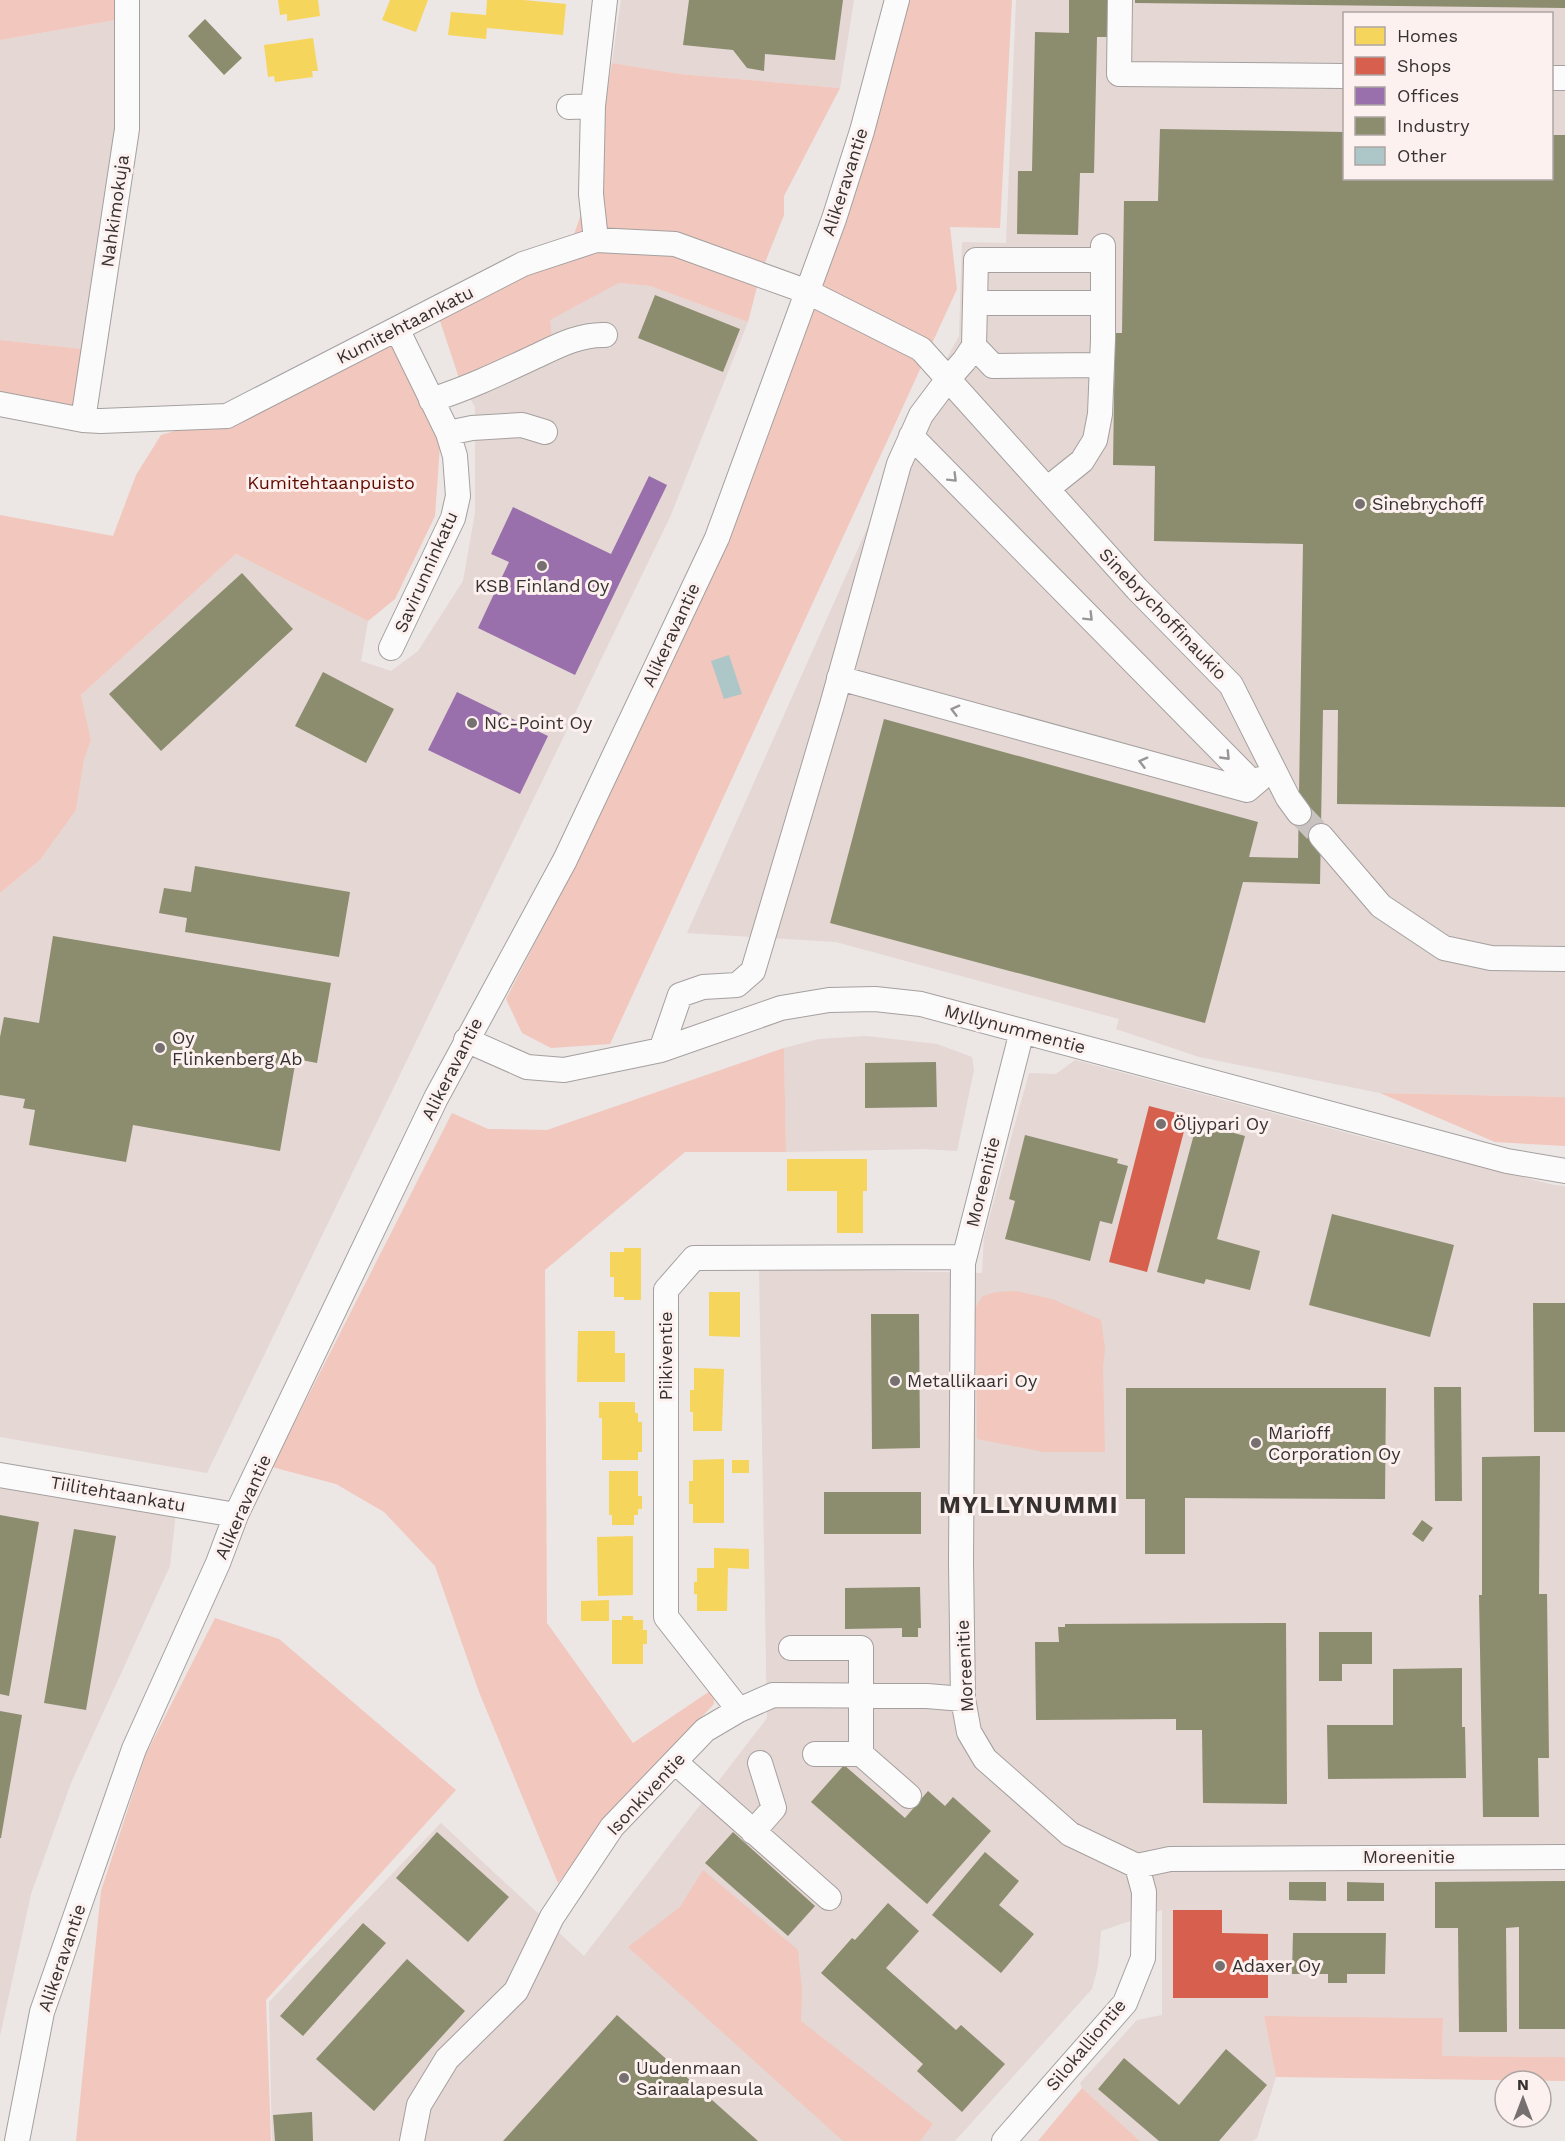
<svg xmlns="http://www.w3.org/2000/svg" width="1565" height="2141" viewBox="0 0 1565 2141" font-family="'Work Sans',sans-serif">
	<rect width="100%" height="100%" fill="#ece6e5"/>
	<!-- built -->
	<path fill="#e4d7d4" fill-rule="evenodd" d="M621 0H854L840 88 680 74 612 63Z
		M1016 0H1565V1097L1380 1093 1199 1057 1116 1029 1119 1019 836 942 687 933 926 396 959 336 962 242 1006 243ZM1344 14H1552V178H1344Z
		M127 18 117 130 83 349 0 340V40Z
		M619 283 650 286 748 322 670 517 207 1473 0 1437V893L40 860 76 810 84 760 91 740 81 695 236 554 368 621 361 661 391 671 418 651 463 581 475 513V407L460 381 549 320Z
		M866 1036 937 1044 972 1057 974 1070 957 1151 924 1149 786 1152 784 1048 819 1039Z
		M1075 1060 1377 1141 1554 1185 1565 1186V2057L1442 2056 1443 2018 1264 2016 1276 2077 1257 2138 1253 2141H1140L1082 2088 1080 2083 1137 2020 1162 2015V1910L1101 1931 1098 1966 1092 1989 955 2141H272L269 2002 441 1823 584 1956 767 1718 759 1268 982 1273 984 1237 1029 1073 1056 1074Z
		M0 1482 176 1512 170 1566 71 1783 31 1894 0 2036Z"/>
	<!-- green -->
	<path fill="#f2c7bd" d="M0 0H127V18L0 40Z
		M897 0H1012L1000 228 950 227 957 289 610 1044 551 1048 522 1033 506 999 578 860 717 538Z
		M612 63 680 74 840 88 784 196V215L760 275 748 322 650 286 619 283 550 320 552 340 460 381 436 309 569 249 580 217 582 182 603 185C602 143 604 105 612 63Z
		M397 329 440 445 435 516 395 599 368 621 236 554 81 695 91 740 84 760 76 810 40 860 0 893V515L113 536 136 475 161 435 227 416Z
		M0 340 83 349 80 413 0 395Z
		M784 1048 786 1152H685L545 1270 547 1623 633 1743 713 1689 714 1704 621 1801 558 1883 479 1692 435 1566 384 1512 336 1484 272 1467 452 1113 488 1129 547 1130Z
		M1380 1093 1565 1097V1146L1495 1142Z
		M1016 1291 1052 1299 1101 1320 1105 1349 1103 1367 1105 1452H1044L977 1439 976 1333 973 1311 983 1296 996 1292Z
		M215 1618 279 1639 456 1790 266 2000 271 2141H76L101 1891 146 1754Z
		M703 1870 798 1950 802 1991 801 2021 933 2124 920 2141H843L628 1947 680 1907Z
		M1264 2016 1443 2018 1442 2056 1565 2057V2081L1276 2077Z
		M1082 2088 1140 2141H1038Z"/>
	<!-- homes -->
	<path fill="#f6d55c" d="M278 0H318L320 16 287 21V14L280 15Z
		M390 0H428L416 32 382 20Z
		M487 0H523L566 4 563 35 487 28 486 39 448 35 451 12 486 15Z
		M313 38 318 71H312L313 77 275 82 274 76 268 77 264 45Z
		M787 1159H867V1191H863V1233H837V1191H787Z
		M624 1248H641V1300H624V1297H614V1277H610V1252H624Z
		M709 1292H740V1337L709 1336Z
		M578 1331H615V1353H625V1382H577Z
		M694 1368 724 1369 722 1431H693V1412H690V1390H694Z
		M599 1402H635V1413H638V1422H642V1452H638V1460H602V1418H599Z
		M724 1459V1523H693V1504H689V1481H693V1460Z
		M732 1460H749V1473H732Z
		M609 1471H638V1496H642V1509H638V1515H634V1525H612V1515H609Z
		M633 1536V1595L598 1596 597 1537Z
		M714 1548 749 1549V1569L728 1568 727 1611H697V1594H694V1582H697V1568H714Z
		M609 1600V1621H581V1601Z
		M622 1616H633V1620H643V1630H647V1644H643V1664H612V1620H622Z"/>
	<!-- shops -->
	<path fill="#d6604d" d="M1149 1106 1188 1116 1147 1272 1109 1262Z
		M1173 1910H1222V1933L1268 1934V1998H1173Z"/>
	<!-- offices -->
	<path fill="#9970ab" d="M649 476 667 485 575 675 478 628 509 562 491 554 513 507 611 554Z
		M457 692 548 736 520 794 428 750Z"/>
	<!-- industry -->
	<path fill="#8c8c6e" d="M689 0H843L835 60 765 54 764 71 747 68 733 50 683 45Z
		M1069 0H1110L1109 37H1097L1094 173H1080L1078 235 1017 234 1018 171H1032L1035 32 1069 33Z
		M1135 0H1565V8L1135 3Z
		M205 19 242 58 224 75 188 36Z
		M1160 129 1344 132V178H1552V135H1565V807L1337 804 1338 710H1323L1320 884 1243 882 1205 1023 830 923 884 719 1258 822 1249 857 1298 858 1303 544 1154 541 1155 466 1113 465 1115 333H1122L1124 201H1158Z
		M655 295 740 329 723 372 638 338Z
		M242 573 293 629 161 751 109 694Z
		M323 672 394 709 366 763 295 726Z
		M195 866 350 892 339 957 185 932 187 918 159 913 164 888 191 892Z
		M53 936 331 983 317 1063 296 1059 280 1151 133 1125 126 1162 29 1145 35 1110 23 1108 25 1099 0 1095V1037L4 1017 39 1023Z
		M936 1062 937 1107 865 1108V1063Z
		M1197 1123 1245 1136 1217 1239 1260 1251 1250 1290 1206 1279 1204 1284 1157 1272Z
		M1025 1135 1118 1159 1117 1163 1128 1166 1112 1224 1100 1221 1090 1261 1005 1239 1015 1201 1009 1199Z
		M1332 1214 1454 1245 1430 1337 1309 1305Z
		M1533 1303H1565V1432H1534Z
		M871 1314H919L920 1448 872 1449Z
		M1434 1387H1461L1462 1501H1435Z
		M1126 1388H1386L1385 1499 1185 1498V1554H1145V1499H1126Z
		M1540 1456 1539 1594H1547L1549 1758H1538L1539 1817H1483L1479 1595H1482V1457Z
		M824 1492H921V1534H824Z
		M0 1515 39 1522 9 1696 0 1694Z
		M1422 1520 1433 1528 1423 1542 1412 1534Z
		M74 1529 116 1536 86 1710 44 1703Z
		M920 1587 921 1628H918V1637H902V1628L845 1629V1588Z
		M1286 1623 1287 1804 1203 1803 1202 1730H1176V1719L1036 1720 1035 1642H1059L1058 1627H1065V1624Z
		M1319 1632H1372V1664H1342V1681H1319Z
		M1462 1668V1727H1465L1466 1778 1328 1779 1327 1725H1393V1669Z
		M0 1711 22 1715 1 1838H0Z
		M844 1765 905 1818 928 1791 945 1806 953 1797 991 1831 927 1904 811 1802Z
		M437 1832 509 1897 468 1942 396 1878Z
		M733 1832 815 1906 788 1936 705 1863Z
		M985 1852 1019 1881 999 1905 1034 1934 1001 1973 932 1915Z
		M1565 1881V2029H1519V1927L1506 1928 1507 2032H1459L1458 1928H1435V1882Z
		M1289 1882H1326V1901L1289 1900Z
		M1347 1882 1384 1883V1901H1347Z
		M888 1903 919 1931 886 1968 956 2030 961 2025 1005 2064 962 2112 917 2071 923 2064 821 1973 852 1938 855 1940Z
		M363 1923 386 1943 303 2036 280 2016Z
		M1293 1933H1386L1385 1974H1347V1983H1328V1974H1292Z
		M407 1959 465 2011 374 2111 316 2059Z
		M617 2015 758 2141H503Z
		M1226 2049 1267 2085 1219 2141H1159L1098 2089 1124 2058 1179 2105Z
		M312 2112 313 2141H275L273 2115Z"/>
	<!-- building -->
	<path fill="#adc6c8" d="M729 655 742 694 724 699 711 661Z"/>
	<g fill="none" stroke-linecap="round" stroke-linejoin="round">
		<!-- minor-tunnel -->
		<path stroke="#c8c2c1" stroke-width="24" stroke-dasharray="24 12" stroke-linecap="butt" d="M1299 813 1321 836"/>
		<defs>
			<path id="minor" d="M1120 0 1119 74 1344 76
				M1552 78H1565
				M569 107 593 106
				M596 240 591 194 593 106 605 0
				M975 303H1103
				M974 346 993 366 1102 365
				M431 400C466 389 498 374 530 359 554 348 578 334 605 335
				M0 404 83 420 101 421 227 416 523 264 596 240 675 244 808 292 921 349 1137 589 1231 685 1288 798 1299 813
				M83 420 127 129V0
				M448 433 472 428 522 425 545 432
				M911 436 1254 784
				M1047 489 1082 461 1095 440 1100 414 1103 339V246
				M391 648 453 518 458 496 455 456 448 433 397 329
				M839 678 1247 790 1260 779
				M1321 836 1381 906 1444 948 1491 958 1565 959
				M1022 1031 963 1263 961 1563 963 1699 969 1732 985 1759 1070 1834 1137 1866 1170 1859 1565 1857
				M466 1040 527 1067 564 1070 661 1050 781 1008 829 1000 875 999 921 1004 1507 1161 1565 1171
				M661 1050 680 995 703 987 737 985 753 971 832 705 899 464 921 415 948 379 964 361 974 346 976 260H1103
				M0 1475 236 1515
				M791 1648H861V1754
				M739 1710 666 1617V1290L694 1258 964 1257
				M815 1754H861L909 1796
				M675 1762 829 1898
				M753 1832 774 1808 760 1763
				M17 2141 42 2012 134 1749 218 1563 236 1515 436 1098 565 860 717 538 834 219 862 131 897 0
				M412 2141 419 2105 447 2059 516 1991 552 1917 612 1827 705 1730 739 1710 773 1695 927 1696 963 1699
				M1004 2141 1125 2003 1143 1958 1144 1892 1137 1866"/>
		</defs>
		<!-- minor casing -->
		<use href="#minor" stroke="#a4a09f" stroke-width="26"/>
		<!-- minor -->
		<use href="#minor" stroke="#fcfbfb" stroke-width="24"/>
	</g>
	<!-- one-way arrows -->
	<defs><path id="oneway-chevron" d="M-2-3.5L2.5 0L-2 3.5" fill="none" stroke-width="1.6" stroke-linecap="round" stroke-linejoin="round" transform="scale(1.5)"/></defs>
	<g stroke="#999696">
		<use href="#oneway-chevron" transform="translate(953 478) rotate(45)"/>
		<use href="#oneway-chevron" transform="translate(1089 617) rotate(45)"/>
		<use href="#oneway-chevron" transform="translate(955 710) rotate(-165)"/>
		<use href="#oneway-chevron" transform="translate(1226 756) rotate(46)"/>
		<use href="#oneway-chevron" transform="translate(1143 762) rotate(-165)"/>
	</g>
	<!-- markers -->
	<g fill="#767170" stroke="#fcf1ef" stroke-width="2">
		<circle cx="1360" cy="504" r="6"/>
		<circle cx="542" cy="566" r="6"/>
		<circle cx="472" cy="723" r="6"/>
		<circle cx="160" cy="1048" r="6"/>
		<circle cx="1161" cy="1124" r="6"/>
		<circle cx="895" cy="1381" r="6"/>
		<circle cx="1256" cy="1443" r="6"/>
		<circle cx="1220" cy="1966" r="6"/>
		<circle cx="624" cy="2078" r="6"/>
	</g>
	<g text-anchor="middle" stroke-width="6" stroke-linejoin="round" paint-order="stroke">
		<!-- street labels -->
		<g font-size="18" fill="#363231" stroke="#fcf1ef">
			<text transform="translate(845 182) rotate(-72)" y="6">Alikeravantie</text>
			<text transform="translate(115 211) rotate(-82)" y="6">Nahkimokuja</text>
			<text transform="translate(405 325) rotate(-27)" y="6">Kumitehtaankatu</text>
			<text transform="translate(426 572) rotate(-66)" y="6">Savirunninkatu</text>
			<text transform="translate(1163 614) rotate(46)" y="6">Sinebrychoffinaukio</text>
			<text transform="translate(671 635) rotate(-65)" y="6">Alikeravantie</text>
			<text transform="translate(1015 1029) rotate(15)" y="6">Myllynummentie</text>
			<text transform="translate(452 1069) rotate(-63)" y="6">Alikeravantie</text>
			<text transform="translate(983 1182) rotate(-76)" y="6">Moreenitie</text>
			<text transform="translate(666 1356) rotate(-90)" y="6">Piikiventie</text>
			<text transform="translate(118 1494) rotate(10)" y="6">Tiilitehtaankatu</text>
			<text transform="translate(243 1507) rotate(-66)" y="6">Alikeravantie</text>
			<text transform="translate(965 1666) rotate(-93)" y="6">Moreenitie</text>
			<text transform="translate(646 1794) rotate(-47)" y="6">Isonkiventie</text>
			<text x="1409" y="1863">Moreenitie</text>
			<text transform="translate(62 1958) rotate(-71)" y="6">Alikeravantie</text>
			<text transform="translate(1086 2045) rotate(-50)" y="6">Silokalliontie</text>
		</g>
		<!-- park labels -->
		<g font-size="18" fill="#610a00" stroke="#fcf1ef">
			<text x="331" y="489">Kumitehtaanpuisto</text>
		</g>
		<!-- poi labels -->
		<g font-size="18" fill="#363231" stroke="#fcf1ef" text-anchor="start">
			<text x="1372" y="510">Sinebrychoff</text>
			<text x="542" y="592" text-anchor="middle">KSB Finland Oy</text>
			<text x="484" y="729">NC-Point Oy</text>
			<text x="172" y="1044">Oy<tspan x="172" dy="21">Flinkenberg Ab</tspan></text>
			<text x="1173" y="1130">Öljypari Oy</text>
			<text x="907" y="1387">Metallikaari Oy</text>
			<text x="1268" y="1439">Marioff<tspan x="1268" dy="21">Corporation Oy</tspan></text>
			<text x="1232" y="1972">Adaxer Oy</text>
			<text x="636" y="2074">Uudenmaan<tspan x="636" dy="21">Sairaalapesula</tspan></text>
		</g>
		<!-- district labels -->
		<g font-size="24" font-weight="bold" letter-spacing="1.5" fill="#363231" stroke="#fcf1ef">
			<text x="1029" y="1513">MYLLYNUMMI</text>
		</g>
	</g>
	<!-- legend -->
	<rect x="1343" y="12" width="210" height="168" fill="#fcf1ef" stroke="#ada5a3" stroke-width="1.5"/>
	<rect x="1355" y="27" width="30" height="18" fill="#f6d55c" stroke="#ada5a3" stroke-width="1.5"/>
	<text x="1397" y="42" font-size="18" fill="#363231">Homes</text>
	<rect x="1355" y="57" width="30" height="18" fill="#d6604d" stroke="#ada5a3" stroke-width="1.5"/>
	<text x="1397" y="72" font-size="18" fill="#363231">Shops</text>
	<rect x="1355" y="87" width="30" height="18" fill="#9970ab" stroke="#ada5a3" stroke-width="1.5"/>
	<text x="1397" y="102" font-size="18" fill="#363231">Offices</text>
	<rect x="1355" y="117" width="30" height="18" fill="#8c8c6e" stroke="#ada5a3" stroke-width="1.5"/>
	<text x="1397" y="132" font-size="18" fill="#363231">Industry</text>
	<rect x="1355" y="147" width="30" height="18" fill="#adc6c8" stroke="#ada5a3" stroke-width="1.5"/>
	<text x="1397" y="162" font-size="18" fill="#363231">Other</text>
	<!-- north arrow -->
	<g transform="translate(1523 2099)"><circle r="28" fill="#fcf1ef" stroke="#ada5a3" stroke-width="1.5"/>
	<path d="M0-4.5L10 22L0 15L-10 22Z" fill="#767170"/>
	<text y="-9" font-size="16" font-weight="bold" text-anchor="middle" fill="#363231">N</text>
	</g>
</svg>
